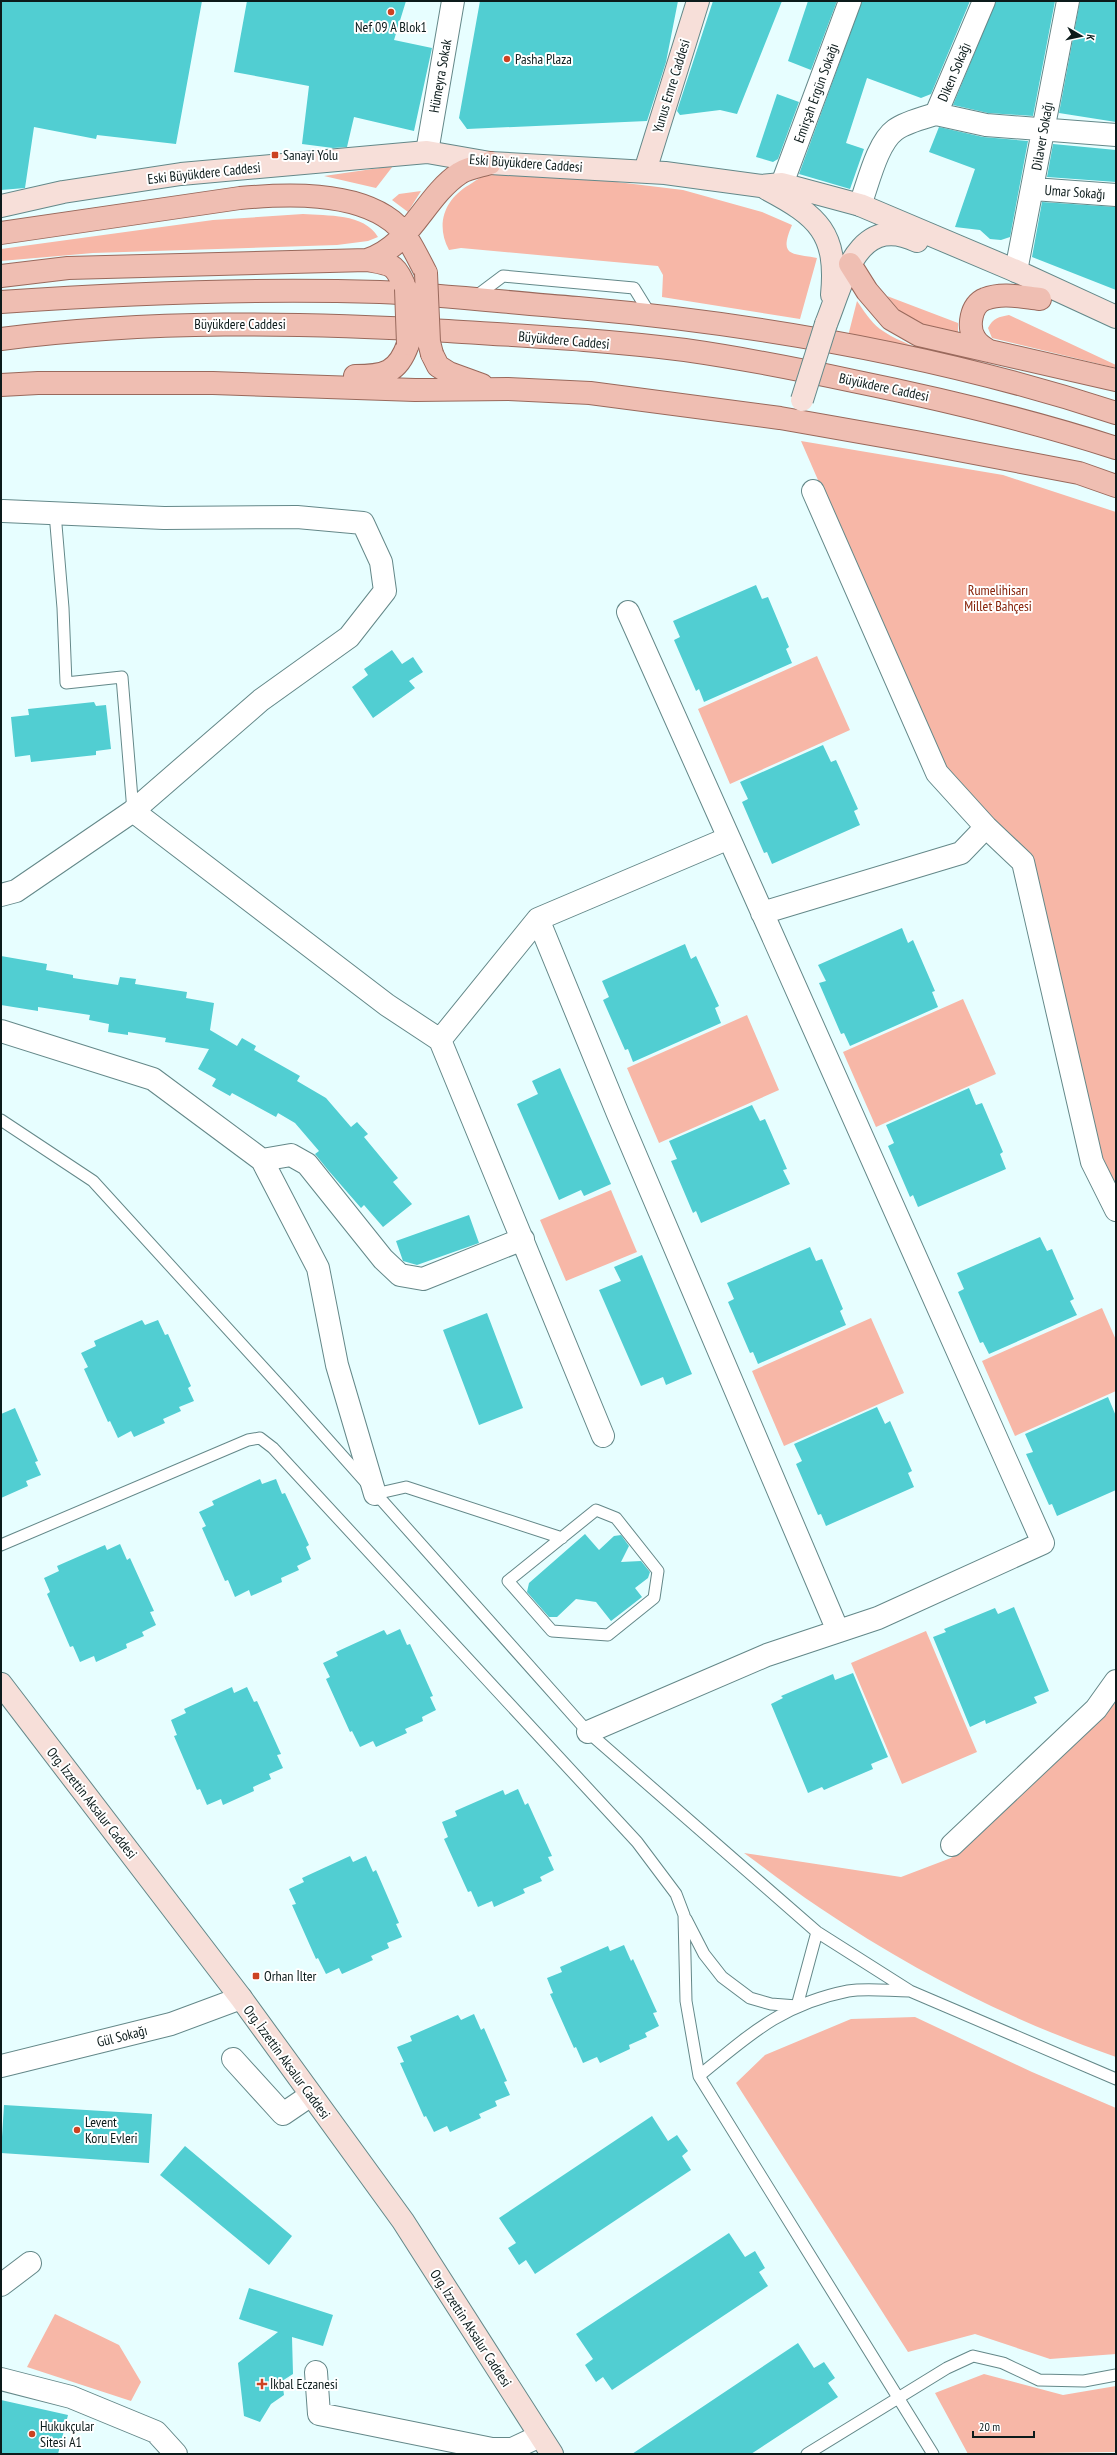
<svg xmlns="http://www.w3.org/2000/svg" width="1117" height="2455" viewBox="0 0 1117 2455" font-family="'PT Sans Narrow',sans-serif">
	<rect width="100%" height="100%" fill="#e7feff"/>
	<!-- green -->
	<path fill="#f7b7a7" d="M393 166 376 188 324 176Z
		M559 175 683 190 762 212 792 225C779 256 790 253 817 258L800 319 662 297 663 275 658 266 461 248 449 250C435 224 445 199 469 185 474 182 480 177 485 176 509 172 535 175 559 175Z
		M421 191 408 212 392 200 399 194Z
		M303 214C327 216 364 213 378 237L368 241 337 245 93 253 1 261V249L213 220Z
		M887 296 958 323V340L907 320Z
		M857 301C864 311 870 321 880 329 904 347 964 363 994 375L848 336Z
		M1009 315 1116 365V368L992 338 988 328C993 318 999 317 1009 315Z
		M801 441 1003 475 1116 512V1194L1095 1151 1030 855 945 771Z
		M817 656 850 730 730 784 698 709Z
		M963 999 996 1074 876 1127 843 1052Z
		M747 1015 779 1090 659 1143 627 1068Z
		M611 1190 637 1252 566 1281 540 1220Z
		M1102 1308 1116 1340V1391L1015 1436 982 1361Z
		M871 1318 904 1393 784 1446 752 1371Z
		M926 1631 977 1752 902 1784 851 1663Z
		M1116 1702V2057C1012 2021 911 1970 820 1908 794 1891 769 1871 744 1853L901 1877 951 1858Z
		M915 2017 1032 2072 1116 2108V2354L1050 2359 975 2334 908 2352 736 2083 765 2055 851 2019Z
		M55 2314 119 2345 141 2382 131 2401 27 2367Z
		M984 2374 1063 2395 1116 2386V2452L968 2454 935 2393Z"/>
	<!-- building -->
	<path fill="#51ced2" d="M1 1H202L176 144 97 135 96 139 34 127 25 188 1 190Z
		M247 1H406L394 40 432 48 414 131 354 117 347 147 333 148 302 144 309 86 234 72Z
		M480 1H678L666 62 647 121 467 129 459 118Z
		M713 1H782L737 114 720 110 680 115 677 111Z
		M808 1H837L811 70 788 61Z
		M862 1H970L931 94 921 98 867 78 846 143 864 149 850 189 799 174Z
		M996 1H1055L1033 116 988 113 953 105Z
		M1080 1H1116V122L1059 113Z
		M777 94 799 102 778 159 773 162 756 157Z
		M939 127 983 137 1028 141 1010 237 1001 240 990 239 980 230 955 227 975 169 929 152Z
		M1053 144 1116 150V182L1047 177Z
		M1042 202 1116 207V290L1032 257Z
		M756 585 762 599 768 597 789 647 786 649 792 663 704 702 699 689 696 691 674 640 680 637 673 621Z
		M392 650 402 664 413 657 423 672 409 681 415 688 373 718 352 687 368 675 364 669Z
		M94 702 96 706 106 705 111 749 96 751V755L31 762 30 755 15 757 11 717 29 715 28 709Z
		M823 745 831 762 836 760 858 809 854 811 860 825 772 864 767 852 764 853 742 802 748 799 740 782Z
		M902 928 908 943 913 940 935 991 932 992 938 1007 850 1046 844 1033 841 1034 819 983 826 981 818 965Z
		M685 944 691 959 696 956 719 1006 715 1008 721 1023 633 1062 628 1049 625 1050 603 1000 609 997 602 981Z
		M1 956 47 964 46 970 73 975V978L118 985 120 977 136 979 135 984 187 992 186 998 214 1003 210 1030 237 1046 242 1038 256 1046 254 1050 300 1076 297 1081 326 1098 351 1127 357 1122 368 1134 364 1137 398 1178 393 1182 412 1204 383 1227 364 1205 361 1208 328 1170 315 1154 319 1151 295 1123 278 1113 276 1117 232 1093 230 1096 212 1086 216 1079 198 1069 209 1049 165 1042 166 1038 128 1032V1035L108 1032 109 1024 89 1020 90 1015 38 1007V1011L1 1005Z
		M560 1068 611 1184 584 1196 581 1190 559 1200 517 1104 538 1094 532 1081Z
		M969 1088 976 1105 982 1103 1003 1152 1000 1154 1006 1169 918 1207 913 1195 910 1197 888 1146 894 1143 886 1125Z
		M752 1105 760 1121 765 1119 787 1169 783 1170 790 1184 701 1223 696 1211 693 1213 671 1161 677 1159 669 1141Z
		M469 1215 479 1243 417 1265 403 1261 396 1241Z
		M1040 1237 1047 1251 1052 1249 1074 1299 1070 1301 1077 1315 989 1354 983 1342 980 1343 958 1292 964 1289 957 1273Z
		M810 1247 816 1261 822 1259 843 1309 840 1311 846 1325 758 1364 753 1352 750 1353 728 1302 734 1299 727 1283Z
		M642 1255 692 1374 666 1385 663 1377 641 1386 599 1290 621 1281 614 1267Z
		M487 1313 523 1408 479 1425 443 1330Z
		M142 1320 145 1325 158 1320 165 1335 168 1334 191 1386 188 1388 194 1401 179 1407 181 1411 163 1419 165 1423 134 1437 131 1431 118 1438 110 1421 108 1422 84 1369 88 1367 81 1353 96 1346 94 1341Z
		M1108 1397 1116 1416V1490L1057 1516 1052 1504 1049 1505 1026 1454 1033 1452 1025 1434Z
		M877 1407 885 1424 890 1421 912 1471 908 1473 914 1487 826 1526 821 1514 818 1515 796 1464 802 1461 794 1444Z
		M15 1408 38 1461 35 1462 41 1475 26 1481 28 1486 1 1498V1414Z
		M260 1479 262 1484 276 1479 282 1494 285 1493 309 1545 306 1547 311 1559 297 1566 299 1570 281 1578 282 1582 251 1596 249 1590 235 1597 228 1580 225 1581 202 1528 206 1526 199 1512 214 1505 212 1501Z
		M585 1534 599 1550 614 1536 621 1535 629 1546 621 1562 641 1561 650 1572 648 1578 635 1588 642 1597 611 1621 596 1602 576 1599 557 1617H549L527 1592 529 1583Z
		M120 1544 127 1560 130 1558 154 1611 150 1612 156 1625 142 1632 144 1636 126 1644 127 1648 96 1662 94 1656 80 1662 73 1646 70 1647 47 1594 50 1592 44 1578 59 1571 57 1566 105 1545 107 1550Z
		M1014 1607 1049 1691 1034 1697 1037 1703 986 1724 985 1720 970 1727 933 1637 946 1632 944 1629 995 1608 998 1614Z
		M400 1629 407 1645 410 1644 433 1696 430 1697 436 1710 422 1717 423 1721 405 1729 407 1733 376 1747 373 1741 360 1747 352 1731 350 1732 326 1679 330 1677 323 1663 338 1656 336 1652 384 1630 387 1635Z
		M853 1673 888 1757 871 1764 873 1769 824 1790 822 1787 808 1793 771 1704 783 1698 781 1696 833 1674 835 1680Z
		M232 1687 234 1693 247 1687 254 1702 257 1701 281 1754 277 1755 283 1768 269 1774 271 1779 253 1787 254 1791 223 1805 221 1799 207 1805 200 1789 197 1790 174 1736 177 1735 171 1720 186 1713 184 1709Z
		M518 1789 525 1805 528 1803 552 1856 548 1857 554 1870 540 1877 542 1881 523 1889 525 1893 494 1907 492 1901 478 1907 471 1891 468 1892 444 1839 448 1837 442 1822 457 1816 455 1811 503 1790 505 1795Z
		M350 1856 353 1862 366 1856 373 1872 376 1870 399 1923 396 1924 402 1937 387 1943 389 1948 371 1956 373 1960 342 1974 339 1968 326 1974 318 1958 316 1959 292 1905 296 1904 289 1889 304 1882 302 1878Z
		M624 1945 631 1961 633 1959 657 2012 653 2013 659 2026 645 2033 647 2037 629 2045 630 2049 600 2063 597 2057 583 2063 576 2047 574 2048 550 1994 553 1993 547 1978 562 1972 560 1967 608 1946 610 1951Z
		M474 2014 481 2030 484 2028 507 2081 504 2082 510 2095 495 2101 497 2106 479 2114 481 2118 450 2132 447 2126 434 2132 426 2116 424 2117 400 2063 404 2062 397 2047 412 2041 410 2036 458 2015 461 2020Z
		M4 2105 152 2114 149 2163 1 2153Z
		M652 2116 668 2141 677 2135 688 2151 682 2156 691 2170 535 2274 526 2260 519 2265 508 2248 516 2243 499 2218Z
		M185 2146 292 2236 269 2265 160 2175Z
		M729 2233 745 2257 755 2251 765 2268 759 2272 768 2286 612 2390 603 2377 596 2382 585 2365 593 2359 576 2334Z
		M249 2288 333 2315 323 2346 292 2337 293 2374 282 2381 284 2395 271 2404 260 2422 244 2416 238 2363 278 2332 239 2319Z
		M798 2343 814 2368 824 2362 835 2378 828 2383 838 2397 751 2454H632Z
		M1 2400 68 2415 58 2454H1Z"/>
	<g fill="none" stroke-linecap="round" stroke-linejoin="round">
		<defs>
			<path id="lane" d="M475 297 503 276 634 288 650 314
				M55 513 63 608 66 683 122 677 133 811
				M1 1120 93 1181 289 1396 588 1732 817 1932 910 1991 1116 2079
				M375 1494 406 1487 562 1538
				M596 1510 616 1518 658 1571 654 1598 608 1635 552 1631 508 1581Z
				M1 1545 248 1440 260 1438 273 1448 637 1842 676 1894 684 1915 686 2001 699 2076 933 2454
				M686 1919 704 1954 722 1977 750 1998 771 2004 797 2006 817 1932
				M699 2076C749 2035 782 2004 848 1991 867 1988 890 1991 909 1991
				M807 2454 947 2368 973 2356 1003 2363 1039 2380 1084 2381 1116 2375"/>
			<path id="street" d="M936 114 986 125 1116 135
				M427 152 453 1
				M782 184 850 1
				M1033 189 1116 195
				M860 205C868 184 877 143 895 130 906 122 923 118 936 114L984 1
				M1016 271 1068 1
				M813 491 937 773 986 827 1023 862 1092 1162 1116 1210
				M628 612 729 838
				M133 811 387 1005 440 1040 538 919 729 838 1043 1543 878 1618 767 1655 588 1732
				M1 895 16 891 133 811 261 700 349 637 385 591 381 562 363 523 297 517 164 518 3 511
				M762 913 961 853 986 827
				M538 919 618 1114 838 1631
				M1 1031 153 1079 262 1160 318 1268 337 1365 375 1494
				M440 1040 603 1436
				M262 1160 291 1155 307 1164 383 1259 400 1275 423 1279 523 1239
				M952 1845 1096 1709 1116 1681
				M233 2059 283 2114 311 2095
				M1 2066 171 2024 241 1998
				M1 2285 30 2263
				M316 2372 319 2414 492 2449H512L540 2436
				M1 2379 71 2397 156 2432 176 2454"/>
			<path id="secondary" d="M645 171 698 1
				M767 189C818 216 838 233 832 295
				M1 206 63 192 181 174 427 152 490 163 665 173 761 186 782 184 860 205 1016 271 1116 317
				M826 324C843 282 857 212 917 241
				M1 1684 241 1998 403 2221 552 2454"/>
			<path id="primary" d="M1 233 240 198C286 194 353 191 392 221 407 233 417 256 426 273
				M367 260C411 246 424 197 460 173 468 168 481 166 490 163
				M850 264 867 291 891 319 919 335 1116 380
				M1 276 68 268 367 260C394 265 394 263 406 289
				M1 302C128 293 253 288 380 292 446 295 512 303 578 308 760 324 942 356 1116 413
				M1 339C149 320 299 322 448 331 527 336 607 340 685 350 741 358 797 369 853 381 941 399 1030 420 1116 448
				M989 351C984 348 978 344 975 339 967 327 971 304 985 299 1002 292 1022 297 1040 299
				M432 354 438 366 449 373 482 385
				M355 376C384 376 398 373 408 344
				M1 385 38 383H213L415 390 508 389 590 393 780 418 916 442 1079 473 1116 486"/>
		</defs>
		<!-- lane casing -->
		<use href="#lane" stroke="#648889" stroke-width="13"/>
		<!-- street casing -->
		<use href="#street" stroke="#648889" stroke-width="24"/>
		<!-- secondary casing -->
		<use href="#secondary" stroke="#648889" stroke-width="24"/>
		<!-- primary casing -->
		<use href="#primary" stroke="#99695c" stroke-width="24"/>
		<!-- lane -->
		<use href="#lane" stroke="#fff" stroke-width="11"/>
		<!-- street -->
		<use href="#street" stroke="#fff" stroke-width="22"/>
		<!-- secondary -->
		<use href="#secondary" stroke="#f7dfd9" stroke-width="22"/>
		<!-- primary -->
		<use href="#primary" stroke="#efbeb2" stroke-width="22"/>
		<defs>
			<path id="secondary-bridge" d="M802 400 826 324"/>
			<path id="primary-bridge" d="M426 273 429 342 432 354
				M406 289 408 344"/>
		</defs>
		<!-- secondary-bridge casing -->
		<use href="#secondary-bridge" stroke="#648889" stroke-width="24" stroke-linecap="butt"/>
		<!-- primary-bridge casing -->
		<use href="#primary-bridge" stroke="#99695c" stroke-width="24" stroke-linecap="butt"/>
		<!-- secondary-bridge -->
		<use href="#secondary-bridge" stroke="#f7dfd9" stroke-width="22"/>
		<!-- primary-bridge -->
		<use href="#primary-bridge" stroke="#efbeb2" stroke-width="22"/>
	</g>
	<!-- markers -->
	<g fill="#cc4221" stroke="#fff" stroke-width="1.5">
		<circle cx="391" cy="12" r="4"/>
		<circle cx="507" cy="59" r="4"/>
		<rect x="271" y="151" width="8" height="8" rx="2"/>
		<rect x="252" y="1972" width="8" height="8" rx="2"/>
		<circle cx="77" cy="2130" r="4"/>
		<path d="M260 2378h4v4h4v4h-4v4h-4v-4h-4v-4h4z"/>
		<circle cx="32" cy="2434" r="4"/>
	</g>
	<g text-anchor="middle" stroke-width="4" stroke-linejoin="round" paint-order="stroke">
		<!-- poi labels -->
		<g font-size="14" fill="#0c1b1b" stroke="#fff" text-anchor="start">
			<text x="391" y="32" text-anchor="middle">Nef 09 A Blok1</text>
			<text x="515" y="64">Pasha Plaza</text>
			<text x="283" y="160">Sanayi Yolu</text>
			<text x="264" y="1981">Orhan İlter</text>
			<text x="85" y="2127">Levent<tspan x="85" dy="16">Koru Evleri</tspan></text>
			<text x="270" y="2389">İkbal Eczanesi</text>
			<text x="40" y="2431">Hukukçular<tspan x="40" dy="16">Sitesi A1</tspan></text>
		</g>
		<!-- street labels -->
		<g font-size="14" fill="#0c1b1b" stroke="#fff">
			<text transform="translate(954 72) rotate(-67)" y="5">Diken Sokağı</text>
			<text transform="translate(440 76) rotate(-80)" y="5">Hümeyra Sokak</text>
			<text transform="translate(671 86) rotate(-73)" y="5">Yunus Emre Caddesi</text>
			<text transform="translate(816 93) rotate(-70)" y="5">Emirşah Ergün Sokağı</text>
			<text transform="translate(1042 136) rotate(-80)" y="5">Dilaver Sokağı</text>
			<text transform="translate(526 163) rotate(4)" y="5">Eski Büyükdere Caddesi</text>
			<text transform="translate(204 173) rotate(-6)" y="5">Eski Büyükdere Caddesi</text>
			<text transform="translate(1075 192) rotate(4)" y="5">Umar Sokağı</text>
			<text x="240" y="329">Büyükdere Caddesi</text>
			<text transform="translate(564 340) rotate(5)" y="5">Büyükdere Caddesi</text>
			<text transform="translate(884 387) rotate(12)" y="5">Büyükdere Caddesi</text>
			<text transform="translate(92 1803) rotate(52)" y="5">Org. İzzettin Aksalur Caddesi</text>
			<text transform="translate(122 2036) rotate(-14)" y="5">Gül Sokağı</text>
			<text transform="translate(287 2062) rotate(54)" y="5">Org. İzzettin Aksalur Caddesi</text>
			<text transform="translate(471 2328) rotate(57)" y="5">Org. İzzettin Aksalur Caddesi</text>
		</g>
		<!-- park labels -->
		<g font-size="14" fill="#87230a" stroke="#fff">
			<text x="998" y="595">Rumelihisarı<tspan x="998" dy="16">Millet Bahçesi</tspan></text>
		</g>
	</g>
	<!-- border -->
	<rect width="1117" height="2455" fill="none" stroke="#0c1b1b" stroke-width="4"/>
	<!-- north arrow -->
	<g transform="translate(1081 36) rotate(99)" stroke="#ffffff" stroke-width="3" paint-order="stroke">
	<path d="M0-3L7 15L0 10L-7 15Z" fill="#0c1b1b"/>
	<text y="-6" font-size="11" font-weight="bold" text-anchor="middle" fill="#0c1b1b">K</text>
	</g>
	<!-- scale -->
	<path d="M973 2431v6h61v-6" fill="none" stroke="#0c1b1b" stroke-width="2"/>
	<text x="979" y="2431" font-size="12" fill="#0c1b1b" stroke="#ffffff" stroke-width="3" paint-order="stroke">20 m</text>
</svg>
